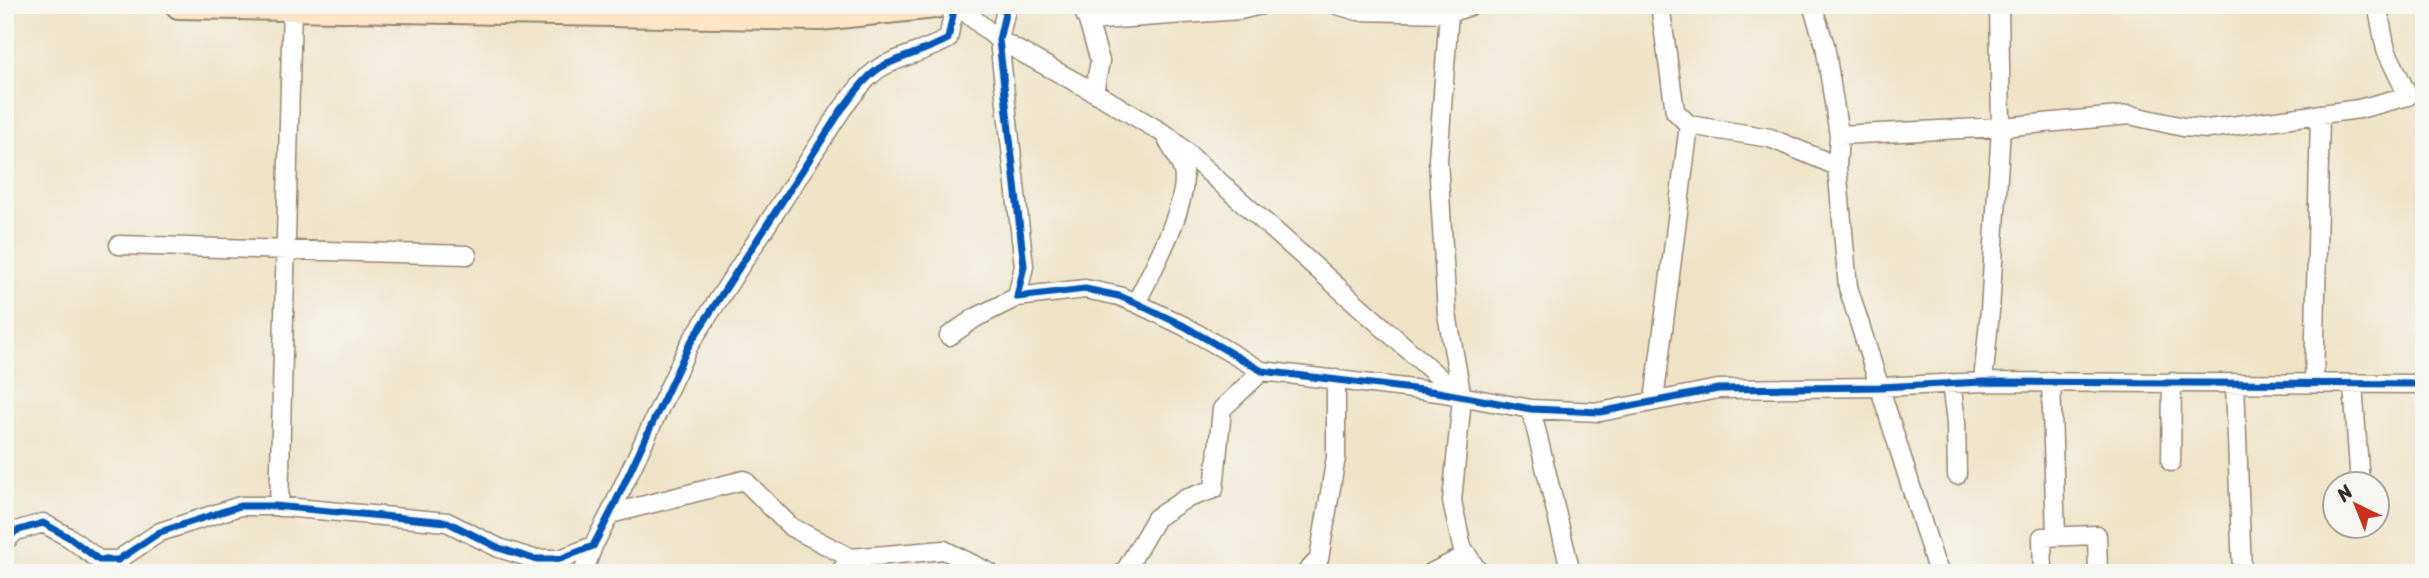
<svg xmlns="http://www.w3.org/2000/svg" width="2429" height="578" viewBox="0 0 2429 578" font-family="Sriracha,sans-serif">
	<rect width="100%" height="100%" fill="#f6f6f2"/>
	<filter id="ink" filterUnits="userSpaceOnUse"><feTurbulence type="fractalNoise" baseFrequency=".0143" numOctaves="2"/><feDisplacementMap in="SourceGraphic" scale="14" xChannelSelector="R" yChannelSelector="G"/><feConvolveMatrix kernelMatrix="1 2 1 2 8 2 1 2 1" color-interpolation-filters="sRGB"/></filter>
	<filter id="wash" filterUnits="userSpaceOnUse"><feTurbulence type="fractalNoise" baseFrequency=".00686" numOctaves="4" result="noise"/><feDisplacementMap in="SourceGraphic" scale="28" xChannelSelector="R" yChannelSelector="G"/><feGaussianBlur stdDeviation="1.57" result="paint"/><feColorMatrix in="noise" values="0 0 0 0 0 0 0 0 0 0 0 0 0 0 0 0 0 1.4 0 .05"/><feComposite in="paint" operator="in"/></filter>
	<g filter="url(#wash)">
		<rect width="100%" height="100%" fill="#eee3c6"/>
	</g>
	<g filter="url(#ink)">
		<g fill="none" stroke-linecap="round" stroke-linejoin="round">
			<defs>
				<path id="street" d="M957 5 999 40 1094 92 1168 136 1459 395
					M1007 5 999 40 1024 266 1017 297 1085 289 1119 296 1136 303 1184 326 1262 371 1438 392 1531 409 1600 412 1718 389 1880 387 1983 382 2424 384
					M1081 5 1088 21
					M1337 5 1358 11 1449 13
					M1473 5 1449 13 1438 160 1447 314 1462 398 1452 501 1462 547 1479 573
					M1660 5 1675 111 1689 125 1770 138 1837 166
					M1812 5 1825 45 1839 135 1837 166 1848 287 1935 563 1940 573
					M1094 92 1100 61 1088 21 1240 10 1261 5
					M1839 135 2001 127 2130 115 2183 127 2208 129 2359 109 2408 96 2386 50 2377 5
					M119 245 467 255
					M1136 303C1151 273 1190 202 1183 171 1180 161 1173 150 1168 141
					M949 336 975 318 1017 297
					M2051 381 2056 536
					M1983 382 1990 311 2001 127 1999 5
					M1951 383 1956 422 1957 475
					M2235 383 2242 573
					M2314 383 2320 114
					M2353 384 2360 484
					M1654 401 1689 125
					M1531 409 1571 573
					M2171 462 2172 382
					M279 507 292 7
					M610 514 744 480 791 527 851 558 944 550 990 573
					M5 541 16 531 43 523 70 538 99 560H118L160 532 240 506H274L447 522 499 548 534 559H560L593 546 610 514 689 345 842 109C854 94 868 73 885 65 906 55 928 50 948 39L955 5
					M583 573 593 546
					M839 573 851 558
					M1124 573 1156 518 1185 499 1214 489 1222 409 1262 371
					M1306 573 1319 559 1336 457V379
					M1431 573 1467 555
					M2043 573 2042 537 2097 535 2098 573"/>
				<path id="secondary" d="M179 5 819 17 935 5"/>
			</defs>
			<!-- street casing -->
			<use href="#street" stroke="#948672" stroke-width="21"/>
			<!-- secondary casing -->
			<use href="#secondary" stroke="#948672" stroke-width="30"/>
			<!-- street -->
			<use href="#street" stroke="#fff" stroke-width="18"/>
			<!-- secondary -->
			<use href="#secondary" stroke="#fde5c5" stroke-width="26"/>
			<defs>
				<path id="cycleway" d="M1007 5 999 40 1024 266 1017 297 1085 289 1119 296 1136 303 1184 326 1262 371 1438 392 1531 409 1600 412 1718 389 1880 387 1983 382 2424 384
					M5 541 16 531 43 523 70 538 99 560H118L160 532 240 506H274L447 522 499 548 534 559H560L593 546 610 514 689 345 842 109C854 94 868 73 885 65 906 55 928 50 948 39L955 5"/>
			</defs>
			<!-- cycleway casing -->
			<use href="#cycleway" stroke="#f6f6f2" stroke-width="11"/>
			<!-- cycleway -->
			<use href="#cycleway" stroke="#0057b8" stroke-width="7"/>
		</g>
	</g>
	<!-- margin -->
	<rect width="2429" height="578" fill="none" stroke="#f6f6f2" stroke-width="28"/>
	<!-- north arrow -->
	<g transform="translate(2356 505) rotate(317)"><circle r="33" fill="#f6f6f2" stroke="#aba49d" stroke-width="2"/>
	<path d="M0-5L12 26L0 18L-12 26Z" fill="#c8321e"/>
	<text y="-10" font-size="19" font-weight="bold" text-anchor="middle" fill="#3b2a1e">N</text>
	</g>
</svg>
